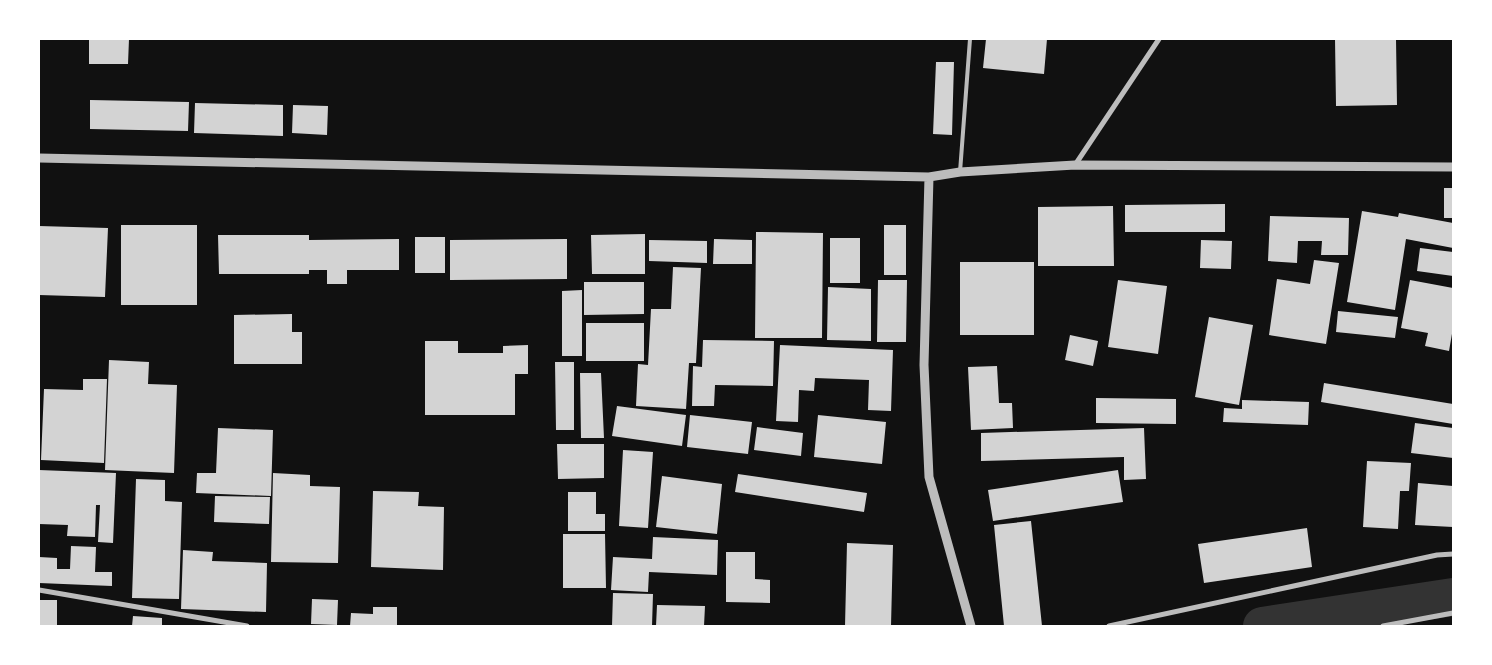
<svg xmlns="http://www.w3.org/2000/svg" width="1492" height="665" viewBox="0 0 1492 665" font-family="'Archivo Narrow',sans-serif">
	<rect width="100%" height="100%" fill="#111"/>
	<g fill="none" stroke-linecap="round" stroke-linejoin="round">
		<!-- canal -->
		<path stroke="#333" stroke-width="38" d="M1262 626 1453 597"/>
	</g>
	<!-- building -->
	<path fill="#d3d3d3" d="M89 39H129L128 64H89Z
		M986 39H1047L1044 74 983 68Z
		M1335 39H1396L1397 105 1336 106Z
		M936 62H954L952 135 933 134Z
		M90 100 189 102 188 131 90 129Z
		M195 103 283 105V136L194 133Z
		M293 105 328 106 327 135 292 133Z
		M1444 188H1453V218H1444Z
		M1225 204V232H1125V205Z
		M1113 206 1114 266H1038V207Z
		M1362 211 1398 217 1399 213 1453 223V248L1406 239 1395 310 1347 302Z
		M1270 216 1349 218 1348 255H1321L1322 241H1298L1297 263 1268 261Z
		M121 225H197V305H121Z
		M884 225H906V275H884Z
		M39 226 108 228 105 297 39 295Z
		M756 232 823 233 822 338H755Z
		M645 234V274H592L591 235Z
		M218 235H309V240L399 239V270H347V284H327V270H309V274H219Z
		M415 237H445V273H415Z
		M830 238H860V283H830Z
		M567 239V279L450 280V240Z
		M714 239 752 240V264H713Z
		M649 240 707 241V263L649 261Z
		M1201 240 1232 241 1231 269 1200 268Z
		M1420 248 1453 252V276L1417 271Z
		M1314 260 1339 263 1326 344 1269 335 1277 279 1310 284Z
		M960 262H1034V335H960Z
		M673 267 701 268 696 363H689L686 409 636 406 638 364 648 365 651 309H671Z
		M878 280H907L906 342H877Z
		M1118 280 1167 286 1158 354 1108 347Z
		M1410 280 1453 288V328L1449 351 1425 346 1428 333 1401 328Z
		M584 282H644V314L584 315Z
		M828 287 871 289V341L827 340Z
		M582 290V356H562V291Z
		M1338 311 1398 317 1395 338 1336 332Z
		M292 314V332H302V364H234V315Z
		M1209 317 1253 325 1239 405 1195 397Z
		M586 323H644V361H586Z
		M1070 335 1098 341 1093 366 1065 360Z
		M703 340 774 341 773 386 715 385 714 406H692L693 366 702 367Z
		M425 341H458V353H503V346L528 345V374H515V415H425Z
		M780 345 893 350 891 411 868 410 869 380 815 378 814 391 799 390 798 422 776 421Z
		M109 360 149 362 148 384 177 385 174 473 105 470Z
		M555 362H574V430H556Z
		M997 366 999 403H1012L1013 428 971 430 968 367Z
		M580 373H601L604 438H581Z
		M83 379H107L104 463 41 460 44 389 83 390Z
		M1324 383 1453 404V424L1321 402Z
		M1096 398 1176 399V424L1096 423Z
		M1242 400 1309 402 1308 425 1223 422 1224 408 1242 409Z
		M617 406 686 415 682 446 612 436Z
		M690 415 752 422 748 454 687 447Z
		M818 415 886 422 882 464 814 457Z
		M1415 423 1453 428V458L1411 453Z
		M757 427 803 433 801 456 754 450Z
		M218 428 273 430 271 496 196 493 197 473H216Z
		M1144 428 1146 479 1124 480V457L981 461V433Z
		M557 444H604V478L558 479Z
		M623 450 653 452 648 528 619 526Z
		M1367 461 1411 463 1409 491H1400L1398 529 1363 527Z
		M39 470 116 473 113 543 98 542 100 505H96L95 537 67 536 68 525 39 524Z
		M1118 470 1123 502 993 521 988 490Z
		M273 473 310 475V486L340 487 338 563 271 562Z
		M738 474 867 493 864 512 735 492Z
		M662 476 722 484 717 534 656 527Z
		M136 479 165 480V501L182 502 179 599 132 598Z
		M1418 483 1453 486V527L1415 525Z
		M373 491 419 492 418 506 444 507 443 570 371 567Z
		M568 492H596V514H605V531H568Z
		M215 496 270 497 269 524 214 522Z
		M1031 521 1042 626H1004L994 525Z
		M1307 528 1312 567 1204 583 1198 544Z
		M563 534H605L606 588H563Z
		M653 537 718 540 717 575 649 572 648 592 611 590 613 557 652 559Z
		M847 543 893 545 891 626H845Z
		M71 546 96 547 95 572H112V586L39 583V557L57 558V569H70Z
		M183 550 213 552 212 561 267 563 266 612 181 609Z
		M726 552H755V579L770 580V603L726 602Z
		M613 593 653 594 652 626H612Z
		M312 599 338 600 337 625 311 624Z
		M39 600H57V626H39Z
		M657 605 705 606 704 626H656Z
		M373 607H397V626H350L351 613 373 614Z
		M133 616 162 618V626H132Z"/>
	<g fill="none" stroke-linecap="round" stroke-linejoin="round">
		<!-- service -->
		<path stroke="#bcbcbc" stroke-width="4" d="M960 172 970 39"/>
		<!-- minor -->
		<path stroke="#bcbcbc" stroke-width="5" d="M1075 165 1159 39
			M39 590 247 626
			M1109 626 1437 555 1453 554
			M1383 626 1453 613"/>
		<!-- tertiary -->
		<path stroke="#bcbcbc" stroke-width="9" d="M39 158 929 177 960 172 1075 165 1453 167
			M929 177 924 365 929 477 971 626"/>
	</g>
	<!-- border -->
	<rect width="1492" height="665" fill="none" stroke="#ffffff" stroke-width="80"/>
</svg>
